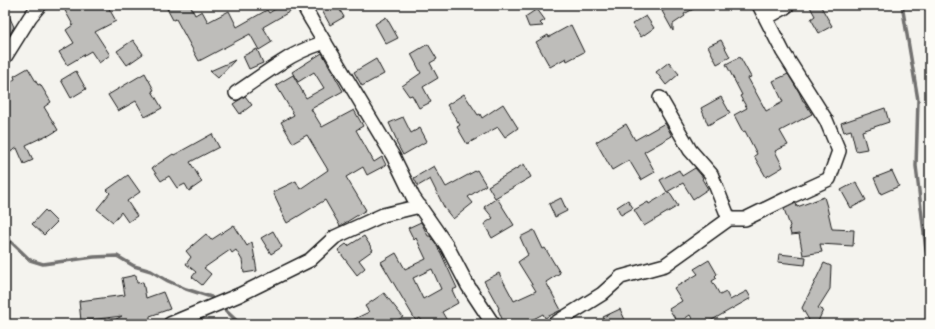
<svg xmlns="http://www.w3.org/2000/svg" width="935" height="329" viewBox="0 0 935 329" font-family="'Patrick Hand',sans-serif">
	<rect width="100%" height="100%" fill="#f4f3ee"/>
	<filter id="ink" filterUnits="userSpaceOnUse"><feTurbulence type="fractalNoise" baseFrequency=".025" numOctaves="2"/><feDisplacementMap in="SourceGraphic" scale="8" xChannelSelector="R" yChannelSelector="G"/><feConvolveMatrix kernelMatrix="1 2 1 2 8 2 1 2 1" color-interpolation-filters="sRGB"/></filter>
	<g filter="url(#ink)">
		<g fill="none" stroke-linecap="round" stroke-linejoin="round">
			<!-- stream -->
			<path stroke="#72716f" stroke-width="3.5" d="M902 5 918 100 916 166 926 250 930 271
				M5 236 30 260 43 264 94 257 117 256 134 266 151 271 168 281 186 289 211 297 216 302
				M221 306 240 324"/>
		</g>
		<!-- building -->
		<path fill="#bebdba" stroke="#1c1c1c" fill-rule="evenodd" d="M62 5H84L86 9 92 5H107L116 21 95 32 110 55 99 63 91 51 67 65 59 52 74 43 66 30 73 25Z
			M165 5H190L195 15 202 11 208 22 229 11 237 27 267 10 269 13 282 5H295L296 8 263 27 272 42 259 50 250 34 199 61 176 19 173 20Z
			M319 5H337L344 17 330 25Z
			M675 5H701L684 14 685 16 673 24V31L662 11Z
			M809 5H820L832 26 819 33 811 19 815 16Z
			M5 7 14 27 8 37 5 38Z
			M537 9 545 20 540 23 543 26 529 27 525 17Z
			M646 16 654 28 641 37 632 24Z
			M386 17 398 38 386 44 375 24Z
			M571 25 584 52 567 61 566 58 550 67 536 42 548 35 549 37Z
			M133 40 143 54 127 65 117 51Z
			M721 40 730 57 717 64 708 46Z
			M428 44 437 59 430 63 438 78 423 87 431 102 419 108 412 95 409 96 402 86 421 73 411 54Z
			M257 49 263 63 249 69 243 56Z
			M322 53 343 91 311 109 322 127 354 110 363 126 356 130 374 162 382 157 386 165 367 175 363 167 346 177 366 210 340 226 325 200 287 223 280 210 281 209 273 192 296 181 300 189 328 170 307 135 293 143 281 122 294 115 276 85 293 75 306 98 324 88 314 72 298 82 292 72Z
			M740 57 751 77 748 78 766 111 783 102 773 81 788 74 799 92 803 101H804L812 114 780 131 788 145 775 151 783 167 766 177 754 156 757 154 745 131 743 132 734 115 747 108 740 96 742 95 726 64Z
			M376 59 384 74 362 86 354 72Z
			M235 60 218 78 210 71Z
			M669 62 679 74 666 85 656 72Z
			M28 68 38 85 40 84 51 102 44 107 58 130 48 136 47 135 26 145 33 160 24 164 17 148 5 155V85L15 79 14 76Z
			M76 71 86 89 71 98 61 80Z
			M145 73 154 90 152 91 162 108 145 117 136 101 118 111 108 95Z
			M464 94 478 115 480 114 482 118 503 104 518 128 505 137 498 127 467 144 457 127 460 125 447 105Z
			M245 96 252 105 240 114 233 104Z
			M721 97 730 113 708 125 701 108Z
			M885 108 889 122 862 131 867 149 856 151 851 130 844 132 841 123Z
			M403 117 411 133 420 128 427 141 403 155 396 142 397 141 389 123Z
			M665 123 672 136 644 152 655 172 641 180 629 160 612 170 596 142 626 124 635 140Z
			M212 134 219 147 190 162 202 182 189 191 185 184 177 188 169 176 161 181 152 168 173 154 174 155Z
			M524 164 531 177 495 198 488 186Z
			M434 166 446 187 477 170 486 185 468 197 473 203 453 219 445 209 430 179 418 186 414 178Z
			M695 168 701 175 703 178 702 179 708 189 693 199 683 183 667 192 660 180 679 170 682 176Z
			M892 171 899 186 881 194 874 178Z
			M128 175 140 192 127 201 137 216 128 222 121 212 113 222 97 209 110 193 107 190Z
			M856 182 866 200 851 208 841 190Z
			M669 192 678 206 644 226 634 210 648 202 649 204Z
			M824 197 827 207 832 229 854 230 853 246 820 244 822 252 803 255 799 234 791 235 789 227 790 226 784 209 796 203 797 207Z
			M497 198 514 225 492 238 484 224 493 218 484 207Z
			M561 198 567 211 555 217 549 204Z
			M628 200 633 208 621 215 617 207Z
			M45 210 57 222 44 235 32 224Z
			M421 222 428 236H430L437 245 439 251H440L457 288 452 290 458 303 442 312 449 324H424L420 318 416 321 381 262 396 253 405 269 426 259 416 238 414 240 408 228ZM432 269 441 289 423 299 413 278Z
			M234 225 247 246 252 242 257 271 244 273 242 260 236 250 232 253 230 250 204 268 211 274 202 285 192 277 196 272 186 264 191 257 186 251 206 234 211 240Z
			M534 230 543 249 545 248 560 273 546 282 561 310 545 318 543 314 524 324H504L498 309 499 308 484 281 499 273 514 301 536 291 518 262 528 255 520 237Z
			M273 231 282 247 271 254 261 238Z
			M364 236 373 250 359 260 365 268 357 275 338 250 346 244 348 246Z
			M779 254 806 257 805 265 778 262Z
			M709 260 717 274 715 276 717 278 712 281 720 295 726 292 730 300 747 291 751 298 705 324H695L690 315 678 323 669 309 682 301 674 288 698 274 694 269Z
			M824 263 831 266 830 289 818 308 823 310 817 324H807L809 320 802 308Z
			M136 275 137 283 143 282 146 298 163 292 170 309 150 316V320L130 324H107L122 316 81 321 79 301 125 295 122 278Z
			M384 293 403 317 391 324H344L369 312 365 306Z
			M620 309 627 324H607L603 317Z"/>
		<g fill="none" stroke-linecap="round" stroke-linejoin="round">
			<defs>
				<path id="minor" d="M303 5 312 21 393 156 413 197 447 246 468 286 493 324
					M766 18 784 8 788 5
					M5 57 30 17 40 5
					M236 93C251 83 266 72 282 62 295 53 310 47 325 42
					M660 98 690 150 711 174 729 219
					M170 324 239 295 310 260 335 237 383 215 420 206
					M554 324 602 294 621 277 665 265 729 219H745L792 196 829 179 839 151 826 120 783 52 759 5"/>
			</defs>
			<!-- minor casing -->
			<use href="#minor" stroke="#1c1c1c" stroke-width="16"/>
			<!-- minor -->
			<use href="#minor" stroke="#fdfcf7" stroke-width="13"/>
		</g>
	</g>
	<!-- margin -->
	<rect width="935" height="329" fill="none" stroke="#fdfcf7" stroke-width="20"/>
	<rect x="10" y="10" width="915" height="309" fill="none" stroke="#1c1c1c" stroke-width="1.5" filter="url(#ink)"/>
</svg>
